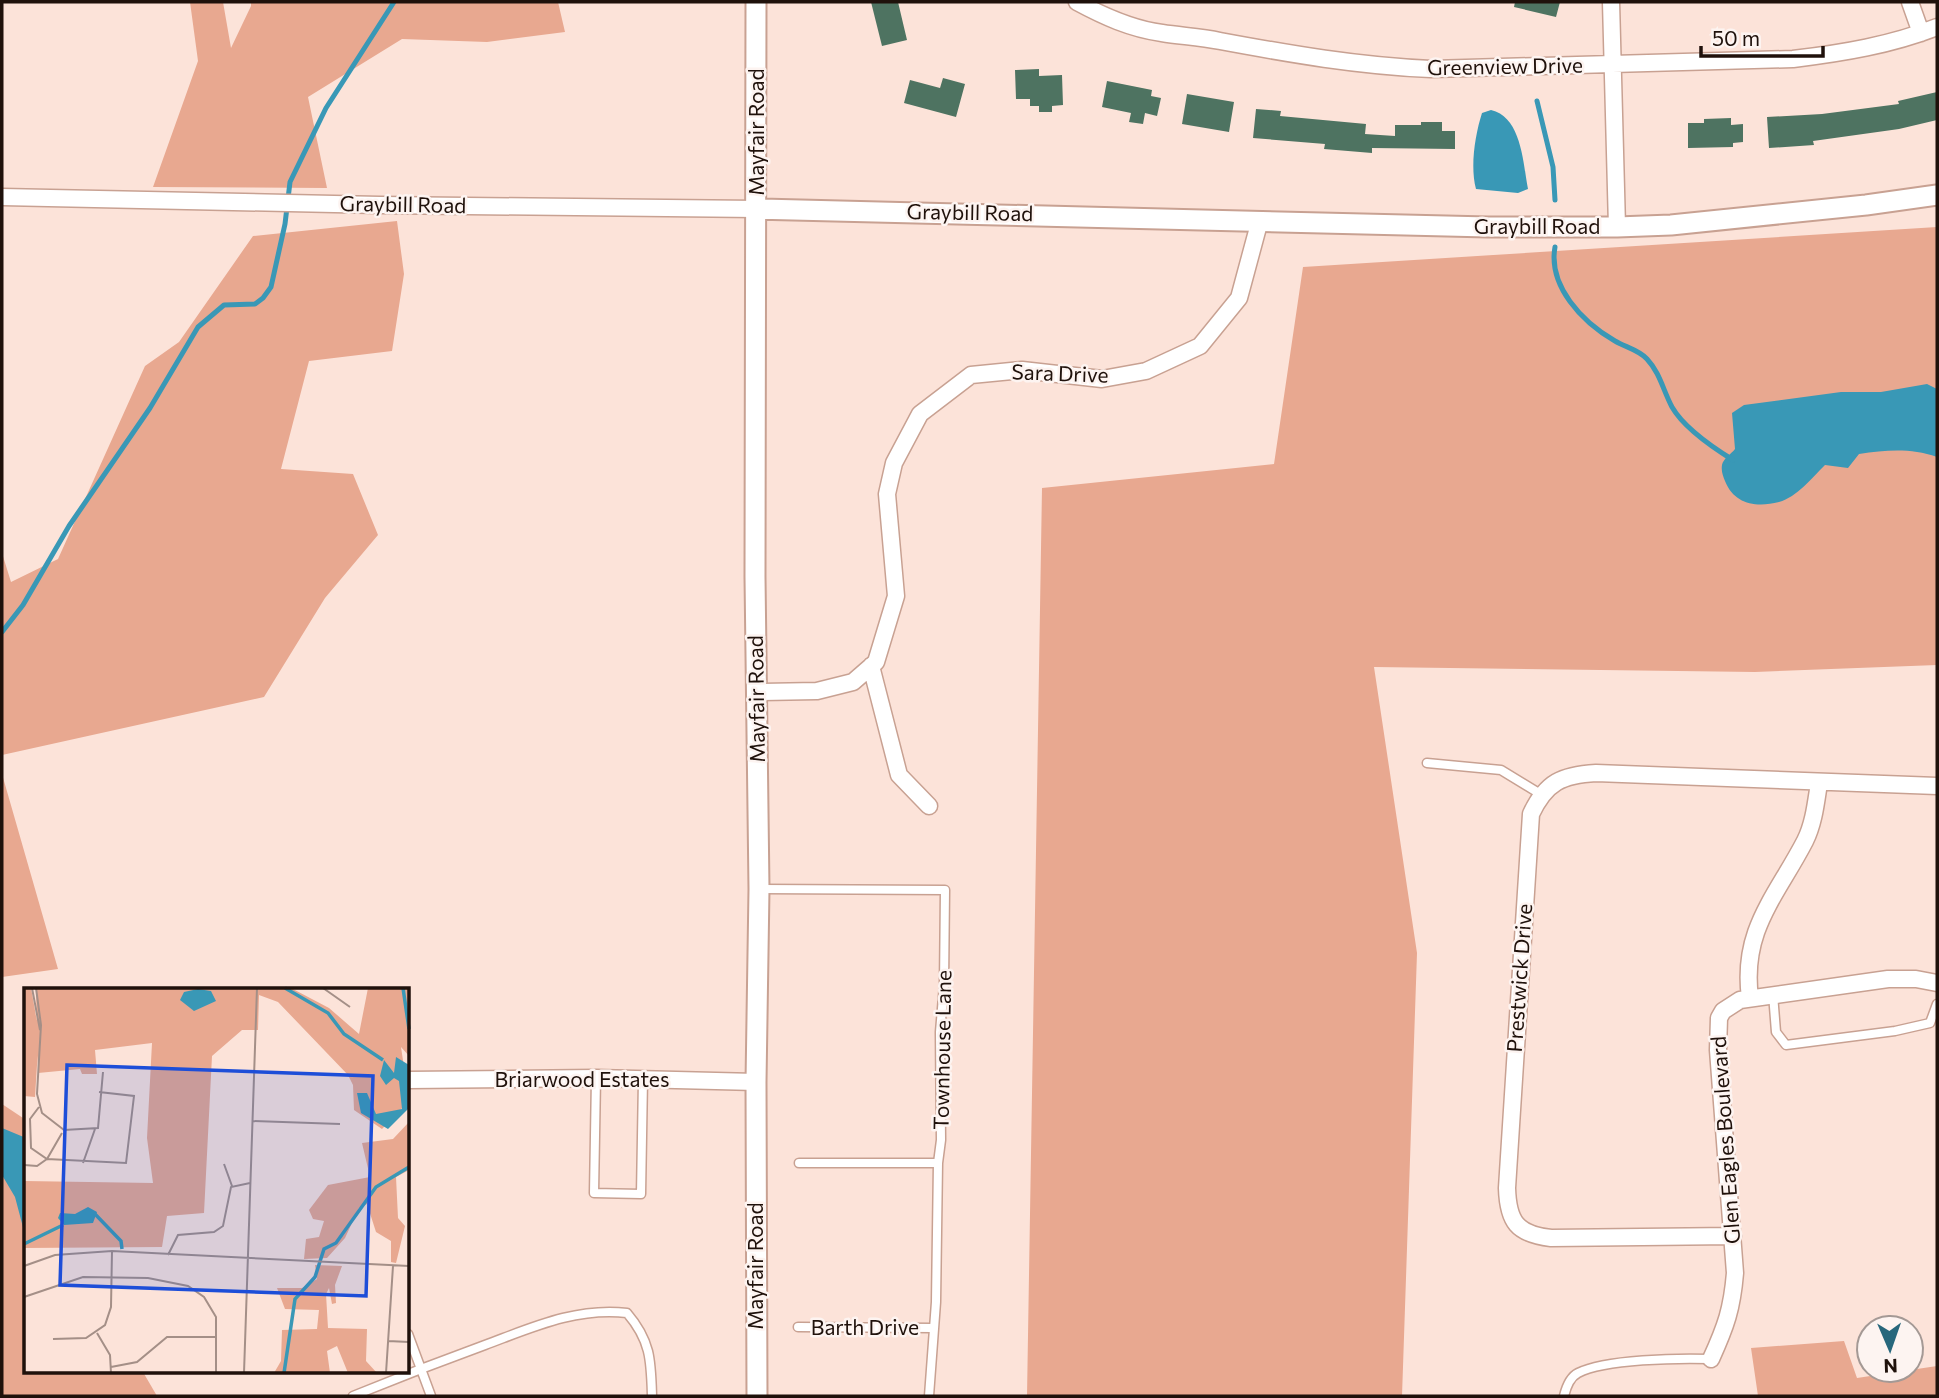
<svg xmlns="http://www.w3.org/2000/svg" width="1939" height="1398" viewBox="0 0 1939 1398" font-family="Commissioner,sans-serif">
	<rect width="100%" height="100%" fill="#fce3d9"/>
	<!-- green -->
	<path fill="#e8a890" d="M190 2H223L231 48 251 6V2H558L565 32 487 42 402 39 308 97 327 188 153 187 198 61Z
		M397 221 404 274 392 351 309 361 281 469 353 474 378 535 325 598 264 697 2 755V553L11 582 58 559 145 366 179 342 253 236Z
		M1937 227V665L1755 672 1374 667 1417 953 1402 1396H1027L1042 488 1274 464 1303 267Z
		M2 774 58 969 2 977Z
		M2 1104 26 1120V1372H143L157 1396H2Z
		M1844 1341 1857 1378 1937 1366V1396H1758L1751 1348Z"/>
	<!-- water -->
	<path fill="#3998b6" d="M1491 110C1522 117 1523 164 1528 189L1518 193 1476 189C1470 167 1475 135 1482 113Z
		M1927 384 1937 389V457C1911 448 1887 450 1859 454L1848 468 1825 465C1812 478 1797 497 1779 502 1756 508 1734 504 1725 481 1723 476 1721 471 1722 465 1723 459 1731 454 1735 449L1732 413 1744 405 1841 392H1881Z
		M2 1128 26 1138V1259L24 1231 15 1197 2 1175Z"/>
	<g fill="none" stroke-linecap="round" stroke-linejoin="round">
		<!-- stream -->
		<path stroke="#3998b6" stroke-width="5" d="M1537 101 1553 167 1555 200
			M1555 247C1548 286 1582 322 1615 341 1625 347 1639 350 1647 359 1660 373 1663 390 1672 407 1684 428 1712 447 1733 460
			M2 632 23 605 69 526 150 408 198 327 224 305 255 304 263 298 271 287 285 224 290 182 326 108 394 2"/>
	</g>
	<!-- building -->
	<path fill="#4e7361" d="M871 2H898L907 40 882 46Z
		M1515 2H1560L1556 17 1514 7Z
		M1039 69V76L1062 75 1063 105 1052 106V112H1039V106H1030V99H1016L1015 70Z
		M943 78 965 84 956 117 904 103 910 80 940 88Z
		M1107 81 1152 90 1151 96 1161 98 1157 116 1145 113 1143 124 1129 122 1131 113 1102 107Z
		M1937 92V120L1899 129 1813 141 1814 145 1769 148 1767 117 1822 114 1899 104 1898 101Z
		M1187 94 1234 102 1229 132 1182 124Z
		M1256 109 1281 111 1280 116 1366 124 1365 134 1395 136V125H1421V122H1442V131H1455V149L1372 148V153L1324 149 1325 144 1253 138Z
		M1731 118V125L1743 124V142L1733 143V147L1688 148V123H1704V119Z"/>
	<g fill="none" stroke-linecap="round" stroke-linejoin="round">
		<defs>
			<path id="service" d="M1427 763 1501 770 1542 795
				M759 889 945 890 944 985 940 1032 941 1140 938 1163 936 1302 929 1396
				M1773 994 1776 1032 1786 1045 1895 1031 1930 1023 1937 1004
				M596 1078 594 1193 641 1194 643 1079
				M799 1163H938
				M798 1327 933 1328
				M408 1334 431 1396
				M353 1396C397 1378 441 1361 485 1345 531 1328 576 1307 627 1313 651 1341 651 1361 652 1396
				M1564 1396C1566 1388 1570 1377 1578 1373 1605 1359 1679 1358 1711 1359"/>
			<path id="minor" d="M1077 2C1103 16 1131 29 1162 33 1181 36 1200 37 1220 41 1290 54 1359 66 1431 69L1793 59C1843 53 1891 45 1937 27
				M1611 2 1617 227
				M1910 2 1921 33
				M2 197 380 205 757 209
				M871 666 899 775 929 806
				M757 692 817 691 853 682 876 662 896 596 887 494 894 463 920 414 971 375 1022 370 1102 379 1146 371 1200 346 1239 298 1260 220
				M1750 998C1741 930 1776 897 1805 841 1814 823 1816 802 1819 783
				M408 1080 596 1078 756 1082
				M1733 1236 1551 1238C1517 1234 1508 1222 1507 1188L1531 814C1546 782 1562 775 1596 773L1937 786
				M1711 1359C1726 1326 1732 1309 1735 1273L1718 1050 1719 1018 1723 1011 1740 1000 1888 979H1916L1937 983"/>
			<path id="tertiary" d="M756 2 755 577 759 889 756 1082 757 1396
				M757 209 1488 227H1617L1671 225 1866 205 1937 195"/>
		</defs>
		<!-- service casing -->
		<use href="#service" stroke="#c8a192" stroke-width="11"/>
		<!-- minor casing -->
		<use href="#minor" stroke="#c8a192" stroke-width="19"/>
		<!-- tertiary casing -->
		<use href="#tertiary" stroke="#c8a192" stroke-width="23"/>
		<!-- service -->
		<use href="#service" stroke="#fff" stroke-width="8"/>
		<!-- minor -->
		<use href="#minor" stroke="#fff" stroke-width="16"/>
		<!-- tertiary -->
		<use href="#tertiary" stroke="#fff" stroke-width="19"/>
	</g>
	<g text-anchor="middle" stroke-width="5" stroke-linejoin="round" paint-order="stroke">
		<!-- street labels -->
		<g font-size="21" fill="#1f110b" stroke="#fdf4f1">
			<text transform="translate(1505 67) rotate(-1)" y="7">Greenview Drive</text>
			<text transform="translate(757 132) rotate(-90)" y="7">Mayfair Road</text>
			<text transform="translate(403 205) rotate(1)" y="7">Graybill Road</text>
			<text transform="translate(970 213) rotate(1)" y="7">Graybill Road</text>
			<text x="1537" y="234">Graybill Road</text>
			<text transform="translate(1060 374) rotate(2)" y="7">Sara Drive</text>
			<text transform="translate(757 699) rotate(-91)" y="7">Mayfair Road</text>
			<text transform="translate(1520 978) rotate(-86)" y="7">Prestwick Drive</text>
			<text transform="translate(943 1050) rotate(-89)" y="7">Townhouse Lane</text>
			<text x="582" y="1087">Briarwood Estates</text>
			<text transform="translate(1726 1140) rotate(-94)" y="7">Glen Eagles Boulevard</text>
			<text transform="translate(756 1266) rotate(-90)" y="7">Mayfair Road</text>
			<text x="865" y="1335">Barth Drive</text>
		</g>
	</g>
	<!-- overview -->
	<g transform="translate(24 988)">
		<rect width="385" height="385" fill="#fce3d9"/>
		<path d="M0 0H7L15 45 11 109 0 108ZM12 0H267L305 20 335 46 344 0H385V68L377 59 385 113 358 141 330 122 329 97 324 87 254 14 235 7 234 42H218L188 68 180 225 143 228 138 259 0 260V193L129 195 123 150 128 55 71 62 73 86H58L56 81 14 85ZM385 134V182L372 189 374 230 381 238 372 275 367 274V253L352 244 343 216 335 220 321 250 303 270 280 271 282 251 295 249 300 233 289 231 285 222 304 197 346 189 338 155 369 151ZM291 277 318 278 311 297 312 315 308 316 305 300 302 306 304 340 343 341 342 373 353 385H324L313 358 303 363 306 385H250L257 373 258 342 293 341 295 322 261 321 253 300H278L293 291Z" fill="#e8a890"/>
		<path d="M174 1 187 3 192 13 170 23 156 12 160 4ZM372 69 385 77V120L364 141 337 125 333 105H343L352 126 378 121 375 93 370 90 362 97 356 88 360 72 370 85ZM64 219 73 224 69 235 40 237 34 230 36 225 51 226Z" fill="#3998b6"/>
		<path fill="none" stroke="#3998b6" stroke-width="3.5" d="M261 0 304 25 320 46 359 72M379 0 385 41M70 225 97 253 98 261M0 256 39 237M260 385 271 311 291 289 300 261 312 255 352 199 385 179"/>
		<path fill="none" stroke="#a48f87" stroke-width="2" d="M8 0 16 42M12 0 17 37 13 106 18 125 40 142 74 140 79 84M299 0 326 19M15 119 6 131 7 160 23 171 38 145M228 133 316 136M59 175 71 141M200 176 208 198M0 177 13 178 23 171 102 175 110 108 75 104M144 267 154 247 190 244 199 238 207 199 226 195M0 278 31 267 88 263 385 278M0 309 59 289 124 290 164 298 180 309 192 329V385M73 345 86 367 87 385M29 351 62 350 81 337 87 319 88 263M364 353 385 354M87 379 113 374 143 349H193M220 385 233 0M362 385 369 278"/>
		<path fill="#1d4ed8" fill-opacity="0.15" stroke="#1d4ed8" stroke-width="3.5" d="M43 77 349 88 342 308 36 297Z"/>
		<rect width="385" height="385" fill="none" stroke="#1f110b" stroke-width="3.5"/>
	</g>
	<!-- border -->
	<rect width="1939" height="1398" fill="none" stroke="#1f110b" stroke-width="7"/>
	<!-- north arrow -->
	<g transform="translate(1890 1349) rotate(178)"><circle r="33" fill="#fdf4f1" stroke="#a49995" stroke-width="2"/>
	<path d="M0-5L12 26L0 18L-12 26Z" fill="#27677c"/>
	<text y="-10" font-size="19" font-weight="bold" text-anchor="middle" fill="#1f110b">N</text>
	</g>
	<!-- scale -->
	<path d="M1701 46v10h122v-10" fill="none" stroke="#1f110b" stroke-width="3.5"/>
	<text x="1712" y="46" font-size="21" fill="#1f110b" stroke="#fdf4f1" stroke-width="5" paint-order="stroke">50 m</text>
</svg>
